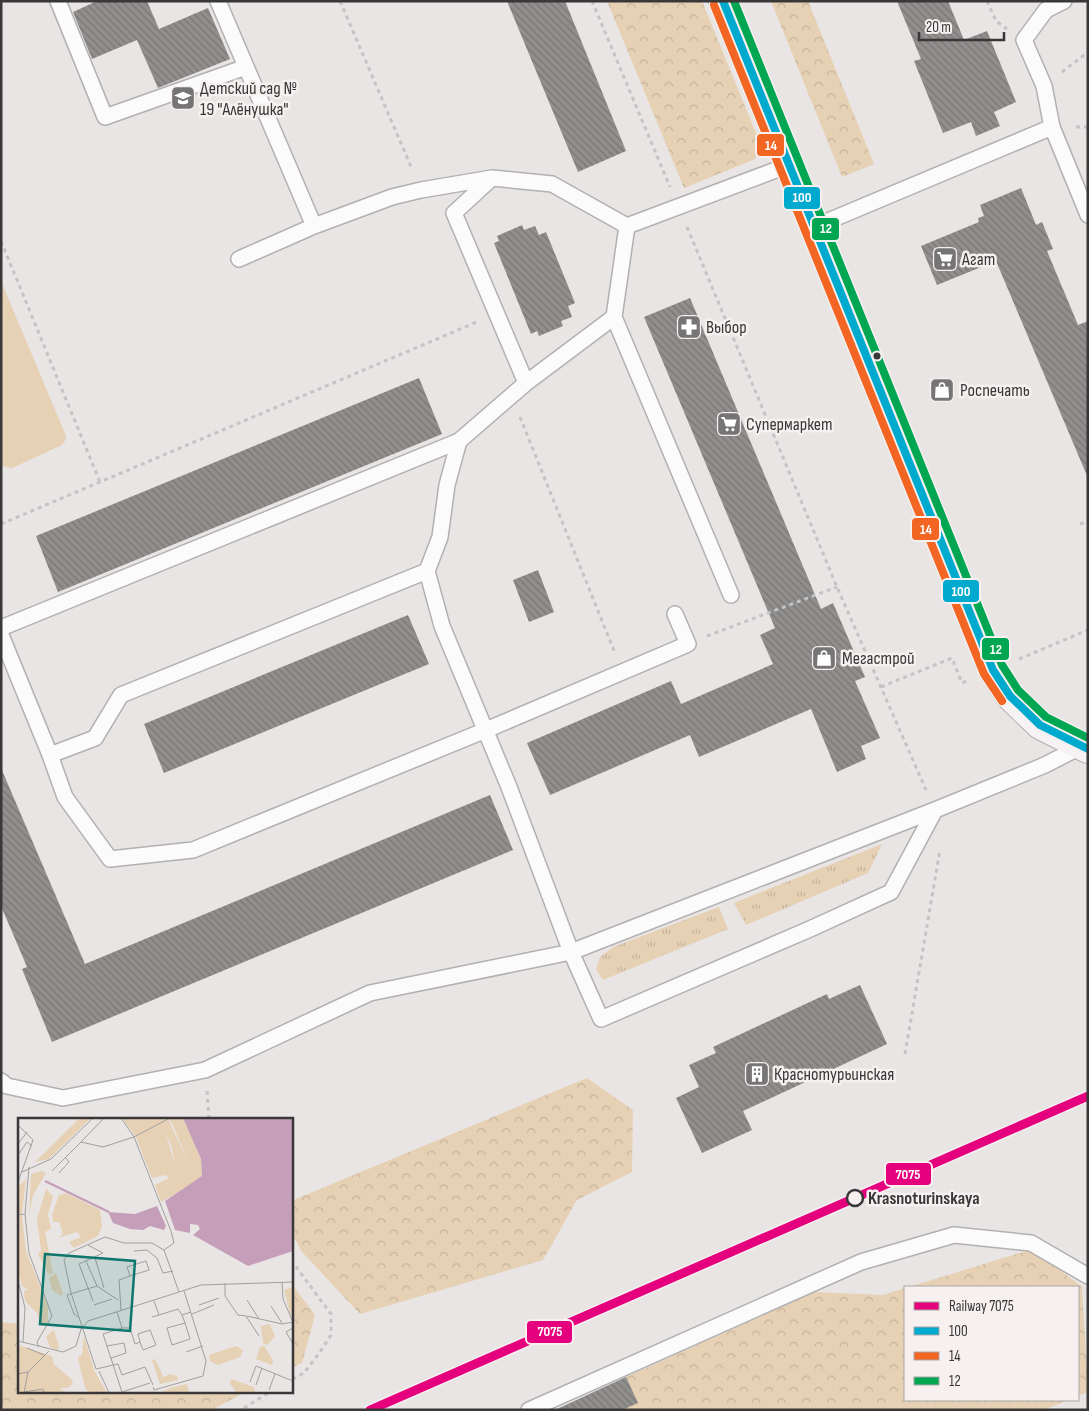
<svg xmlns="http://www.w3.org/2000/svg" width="1089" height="1411" viewBox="0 0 1089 1411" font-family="'Sofia Sans Condensed',sans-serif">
	<defs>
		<pattern id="grass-tufts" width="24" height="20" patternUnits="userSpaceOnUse" patternTransform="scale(1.25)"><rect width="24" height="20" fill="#e6d1b5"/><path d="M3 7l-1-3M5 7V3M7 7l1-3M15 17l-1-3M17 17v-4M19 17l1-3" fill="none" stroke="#c6b49c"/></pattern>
		<pattern id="forest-crowns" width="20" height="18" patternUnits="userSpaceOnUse" patternTransform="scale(1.25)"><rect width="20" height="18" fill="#e6d1b5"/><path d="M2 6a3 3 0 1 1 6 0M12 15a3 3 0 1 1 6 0" fill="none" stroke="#c6b49c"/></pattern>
		<pattern id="building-back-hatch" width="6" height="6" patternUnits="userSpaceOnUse" patternTransform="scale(1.25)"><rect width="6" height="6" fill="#918f8e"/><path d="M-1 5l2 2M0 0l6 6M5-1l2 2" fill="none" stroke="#777675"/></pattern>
	</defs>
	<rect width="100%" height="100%" fill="#e8e5e4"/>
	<!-- grass -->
	<path fill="url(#grass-tufts)" d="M882 844 868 873 746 925 734 903Z
		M719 907 728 929 603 980 596 969 600 957 613 947Z"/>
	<!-- forest -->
	<path fill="url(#forest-crowns)" d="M607 1H702L760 143 755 159 684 188Z
		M771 1H808L874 164 842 177Z
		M587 1078 633 1110 632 1172 577 1200 543 1260 360 1314 302 1252 291 1232V1201Z
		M1033 1249 1082 1287 1088 1392 1078 1396V1287H909Z
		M291 1283 315 1315 302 1363 291 1368Z
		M905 1288V1400H1069L1043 1410H622L626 1377 815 1292 883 1295Z
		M1 1322 19 1324V1392H245L212 1410H1Z"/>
	<!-- garden -->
	<path fill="#e6d1b5" d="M1 281 66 436V439L62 445 12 468 5 467 1 464Z"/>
	<!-- building -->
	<path fill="url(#building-back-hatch)" d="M97 1H147L159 29 208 8 230 59 158 88 137 40 92 59 73 12Z
		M507 1H565L626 151 578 172Z
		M897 1H948L964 40 987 31 1016 102 994 112 1000 126 976 136 971 122 943 133 914 61 921 59Z
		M1021 188 1036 225 1042 222 1053 249 1047 251 1078 325 1088 321V478L996 261 937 285 921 246 979 222 978 218 984 216 980 205Z
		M522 225 524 230 535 226 539 235 546 232 575 303 568 306 572 317 561 321 563 326 539 336 537 331 531 334 494 243 499 241 497 236Z
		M690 298 821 609 833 603 865 677 855 681 880 738 861 746 866 759 837 772 811 709 699 757 690 735 550 795 527 743 671 681 681 704 773 664 760 635 775 628 644 317Z
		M419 378 442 434 58 592 36 536Z
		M538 570 554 612 529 622 513 580Z
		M408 615 429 664 164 773 144 724Z
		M1 768 85 964 490 795 513 850 52 1042 22 969 27 967 1 906Z
		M860 985 887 1044 743 1111 752 1130 702 1153 676 1098 699 1087 689 1065 716 1053 713 1047 827 994 829 999Z
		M626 1377 638 1403 622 1410H555Z"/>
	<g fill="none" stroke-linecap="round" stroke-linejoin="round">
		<defs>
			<path id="lane" d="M58 1 105 117 246 67
				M218 1 314 226 392 197 421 190 492 178 552 184 627 226 789 165
				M1052 127 1088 215
				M492 178 454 213 526 383
				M627 226 614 317 526 383 459 441 447 485 440 537 427 571 442 626 509 787 571 952 601 1019 810 929 891 892 935 810
				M814 227 1052 127 1044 86 1024 40 1046 10 1064 1
				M239 259 314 226
				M614 317 731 595
				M1 628 459 441
				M1 635 50 755 65 797 110 859 193 850 486 730 688 644 675 614
				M50 755 95 738 121 695 427 571
				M1 1081 7 1086 63 1098 205 1070 370 993 571 952 935 810 1045 765 1082 746
				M529 1410 861 1262 954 1235 1031 1243 1088 1276"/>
			<path id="secondary" d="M723 1 993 670 1010 696 1040 725 1088 749"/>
		</defs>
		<!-- lane casing -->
		<use href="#lane" stroke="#b2b0b0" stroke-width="18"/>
		<!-- secondary casing -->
		<use href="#secondary" stroke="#b2b0b0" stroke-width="30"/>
		<!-- path -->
		<path stroke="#c4c4c4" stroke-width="3" stroke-dasharray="4 4" stroke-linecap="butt" d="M340 1 412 169
			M592 1 670 187
			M987 1 996 21 1007 29
			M1062 72 1088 52
			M1076 127H1088
			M687 227 837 587 926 790
			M1 241 100 482
			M520 417 615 653
			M1 524 477 322
			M1080 524 1088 521
			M707 636 837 587
			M1019 659 1088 630
			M881 687 952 658 962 683 967 681
			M905 1054 940 850
			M207 1091 209 1120
			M291 1260 331 1314V1335L320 1352 304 1373 291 1380
			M244 1408 270 1392"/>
		<!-- lane -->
		<use href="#lane" stroke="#fcfbfb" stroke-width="15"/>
		<!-- secondary -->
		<use href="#secondary" stroke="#f7f3f4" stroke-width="28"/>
		<defs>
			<path id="bus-1" d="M723 1 993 670 1010 696 1040 725 1088 749"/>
			<path id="bus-2" d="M714 5 984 674 1002 701"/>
			<path id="bus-3" d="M734 1 1002 665 1018 690 1046 717 1088 738"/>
		</defs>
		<!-- bus-1 casing -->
		<use href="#bus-1" stroke="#f6f1f0" stroke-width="11"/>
		<!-- bus-2 casing -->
		<use href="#bus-2" stroke="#f6f1f0" stroke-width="11"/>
		<!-- bus-3 casing -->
		<use href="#bus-3" stroke="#f6f1f0" stroke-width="11"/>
		<!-- bus-1 -->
		<use href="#bus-1" stroke="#00a9ce" stroke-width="8"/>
		<!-- bus-2 -->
		<use href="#bus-2" stroke="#f26522" stroke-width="8"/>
		<!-- bus-3 -->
		<use href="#bus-3" stroke="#00a651" stroke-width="8"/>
		<defs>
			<path id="rail-1" d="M370 1410 1088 1096"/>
		</defs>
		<!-- rail-1 casing -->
		<use href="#rail-1" stroke="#f6f1f0" stroke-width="12"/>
		<!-- rail-1 -->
		<use href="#rail-1" stroke="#e5007d" stroke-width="9"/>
	</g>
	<!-- icons -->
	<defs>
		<symbol id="school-square" viewBox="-11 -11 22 22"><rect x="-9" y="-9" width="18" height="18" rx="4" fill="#767474" stroke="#f6f1f0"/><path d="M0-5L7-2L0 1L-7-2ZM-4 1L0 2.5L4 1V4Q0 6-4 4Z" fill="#fff"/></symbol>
		<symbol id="supermarket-square" viewBox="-11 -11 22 22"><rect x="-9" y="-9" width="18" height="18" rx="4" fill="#767474" stroke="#f6f1f0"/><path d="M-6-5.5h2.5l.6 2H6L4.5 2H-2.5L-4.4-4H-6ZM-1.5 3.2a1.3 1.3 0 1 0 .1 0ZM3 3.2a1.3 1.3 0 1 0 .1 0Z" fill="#fff"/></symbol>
		<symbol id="pharmacy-square" viewBox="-11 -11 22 22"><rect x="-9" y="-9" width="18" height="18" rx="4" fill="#767474" stroke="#f6f1f0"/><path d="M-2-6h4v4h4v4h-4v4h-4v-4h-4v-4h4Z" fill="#fff"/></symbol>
		<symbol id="shop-square" viewBox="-11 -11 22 22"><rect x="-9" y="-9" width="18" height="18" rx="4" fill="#767474" stroke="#f6f1f0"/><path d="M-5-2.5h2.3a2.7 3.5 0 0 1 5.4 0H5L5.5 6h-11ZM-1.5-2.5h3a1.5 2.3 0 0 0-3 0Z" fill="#fff"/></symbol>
		<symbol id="building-square" viewBox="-11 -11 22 22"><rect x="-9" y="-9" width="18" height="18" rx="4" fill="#767474" stroke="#f6f1f0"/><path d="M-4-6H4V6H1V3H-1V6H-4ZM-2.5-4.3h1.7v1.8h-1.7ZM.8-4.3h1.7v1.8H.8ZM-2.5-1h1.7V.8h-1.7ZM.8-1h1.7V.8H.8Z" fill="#fff"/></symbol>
	</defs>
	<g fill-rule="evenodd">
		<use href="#school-square" x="169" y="84" width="28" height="28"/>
		<use href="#supermarket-square" x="931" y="245" width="28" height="28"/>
		<use href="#pharmacy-square" x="675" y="313" width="28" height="28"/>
		<use href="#shop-square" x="928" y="376" width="28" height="28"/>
		<use href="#supermarket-square" x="715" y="410" width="28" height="28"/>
		<use href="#shop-square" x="810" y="644" width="28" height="28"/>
		<use href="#building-square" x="743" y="1060" width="28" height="28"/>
	</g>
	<!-- markers -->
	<circle fill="#393737" stroke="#f6f1f0" stroke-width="2" cx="877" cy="356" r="4.5"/>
	<circle fill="#f6f1f0" stroke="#393737" stroke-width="2.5" cx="855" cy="1198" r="8"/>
	<g text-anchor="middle" stroke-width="5" stroke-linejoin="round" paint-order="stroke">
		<!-- poi labels -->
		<g font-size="18" fill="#393737" stroke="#f6f1f0" text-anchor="start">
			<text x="200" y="94">Детский сад №<tspan x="200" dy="21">19 "Алёнушка"</tspan></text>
			<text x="962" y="265">Агат</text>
			<text x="706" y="333">Выбор</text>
			<text x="960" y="396">Роспечать</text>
			<text x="746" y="430">Супермаркет</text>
			<text x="842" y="664">Мегастрой</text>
			<text x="774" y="1080">Краснотурьинская</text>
		</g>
		<!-- stop labels -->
		<g font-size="18" font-weight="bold" fill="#393737" stroke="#f6f1f0" text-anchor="start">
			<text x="868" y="1204">Krasnoturinskaya</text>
		</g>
	</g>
	<!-- overview -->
	<g transform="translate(18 1118)">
		<rect width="275" height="275" fill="#e8e5e4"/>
		<path d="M104 0H165L183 41 184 60 143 84 146 72 155 64 158 65 161 72 157 57 170 44 154 5 150 1 118 19ZM147 13 157 46 130 50 129 20ZM275 169V196H272L266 172Z" fill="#e6d1b5"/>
		<path d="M62 0H73L31 41 17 44ZM150 1 170 44 157 59 166 62 168 68 161 72 155 64 154 71 146 72 143 84 137 67 151 60 148 57 134 60 130 50 145 43 157 46 154 30 147 13 129 20 137 42 129 48 118 19ZM24 53 28 55 15 77 11 97 13 56ZM8 61 4 96H0V69ZM28 71 35 78 30 96 33 111 27 114 35 155 31 157 20 136 23 133 19 101ZM48 75 82 92 84 108 80 118 56 130 51 124 63 119 59 114 40 120 45 116 41 104H35L34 97 41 77ZM4 97 8 133 30 189V206H23L19 195 7 183 6 173 10 172 4 168 0 154V98ZM38 155 45 176 43 178 34 172 31 160ZM252 206 257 218 249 227 245 225 243 208ZM36 212 41 229 39 232 32 229 28 218ZM66 218 76 252 89 275H71L67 270 60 240 64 236ZM246 228 255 242 254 247 238 241 242 229ZM137 241 145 258 143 260 152 256 159 258 160 262 142 266 134 242ZM32 243 53 261 55 265 50 270H40ZM213 261 236 269 237 275H219L212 266ZM169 266 171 275H142L152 270Z" fill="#e6d1b5"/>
		<path d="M0 227 34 238 41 270 49 275H0ZM218 228 225 232 222 239 200 247 192 243 191 237Z" fill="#e6d1b5"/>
		<path d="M165 0H275V133L230 148 175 117 182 111 180 107 172 106V115L157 112 147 83 184 58 183 41ZM139 88 148 108 146 112 132 108 125 112 112 111 95 105 90 94 117 96Z" fill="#c59fb9"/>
		<path fill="none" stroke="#c59fb9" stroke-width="2.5" d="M27 63 91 94"/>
		<path fill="none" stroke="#a29f9f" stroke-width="1" d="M86 0 63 24 85 29 116 19 152 0M103 0 116 19 153 113 156 125 146 132 161 174M0 7 15 22 0 64M0 26 9 14M0 37 9 24 14 28M34 53 63 24M4 54 33 41 75 0M41 55 51 44 47 39M7 96 11 135 34 198 19 224 21 229M0 97 7 96 11 49M70 127 85 135 61 146 75 183M116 133 129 132 139 140 145 155 155 153M77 140 86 170M68 143 79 168M0 162 7 190 5 224M264 164 265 181 275 204M207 165V178L220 197 228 198 241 218M229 182 241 201M76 187 94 181M181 187 201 180M253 188 264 205M103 192 101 162 112 158 131 152 128 143 109 149 112 158M99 194 104 210H112L117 226 122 224 125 232 138 227 132 212 120 216 122 224M174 196 196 187M141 197 160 191 164 197 173 194M164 197 167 205 149 210 154 227 172 221 167 205M229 198 264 206 275 204M60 199 56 196 49 177 79 168 100 182M134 199 141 197 136 183M104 210 85 216 104 274 132 265M275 210 268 214 275 226M0 223 45 234 58 228 63 211 70 203 183 167 275 164M89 228 106 225 108 235 93 240M9 230 26 237M168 234 185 228M81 253 91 275M0 256 10 254 31 233M232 264 238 248 275 263M135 267 127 249 104 257 100 246 78 251 53 175 46 142 51 135 87 119 106 125H134L146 132M238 267 244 250M135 269 136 272 185 258 188 243 166 173M251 272 257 256M6 274 25 271 26 275M6 275 10 254"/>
		<path fill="#0f766e" fill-opacity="0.15" stroke="#0f766e" stroke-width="2.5" d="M27 136 117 143 112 213 22 206Z"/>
		<rect width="275" height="275" fill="none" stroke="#393737" stroke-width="2.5"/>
	</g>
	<g stroke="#f6f1f0" stroke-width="2">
		<rect x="756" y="133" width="29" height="24" rx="5" fill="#f26522"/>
		<rect x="783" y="186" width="38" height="24" rx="5" fill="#00a9ce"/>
		<rect x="811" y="217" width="29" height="24" rx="5" fill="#00a651"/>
		<rect x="911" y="517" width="29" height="24" rx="5" fill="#f26522"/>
		<rect x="942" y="579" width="38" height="24" rx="5" fill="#00a9ce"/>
		<rect x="981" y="637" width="29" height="24" rx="5" fill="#00a651"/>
		<rect x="885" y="1162" width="47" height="24" rx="5" fill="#e5007d"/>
		<rect x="526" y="1320" width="47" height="24" rx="5" fill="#e5007d"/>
	</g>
	<g font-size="14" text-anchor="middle" font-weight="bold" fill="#fff">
		<text x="771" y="150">14</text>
		<text x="802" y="202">100</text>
		<text x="826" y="233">12</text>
		<text x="926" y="534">14</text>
		<text x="961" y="596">100</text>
		<text x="996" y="654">12</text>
		<text x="908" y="1179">7075</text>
		<text x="550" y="1336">7075</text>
	</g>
	<!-- border -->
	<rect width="1089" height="1411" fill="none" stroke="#393737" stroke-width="5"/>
	<!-- legend -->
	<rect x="904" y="1286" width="175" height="115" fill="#f6f1f0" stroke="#aaa7a6"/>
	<rect x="914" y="1302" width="25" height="8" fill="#e5007d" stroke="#aaa7a6"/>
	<text x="949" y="1311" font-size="15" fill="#393737">Railway 7075</text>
	<rect x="914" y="1327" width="25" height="8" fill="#00a9ce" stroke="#aaa7a6"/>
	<text x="949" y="1336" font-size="15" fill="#393737">100</text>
	<rect x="914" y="1352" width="25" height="8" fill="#f26522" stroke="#aaa7a6"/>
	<text x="949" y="1361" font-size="15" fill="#393737">14</text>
	<rect x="914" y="1377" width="25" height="8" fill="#00a651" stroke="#aaa7a6"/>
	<text x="949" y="1386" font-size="15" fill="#393737">12</text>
	<!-- scale -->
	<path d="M919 32v8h85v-8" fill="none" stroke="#393737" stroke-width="2.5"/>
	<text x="926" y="32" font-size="15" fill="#393737" stroke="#f6f1f0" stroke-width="4" paint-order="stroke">20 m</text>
</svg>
